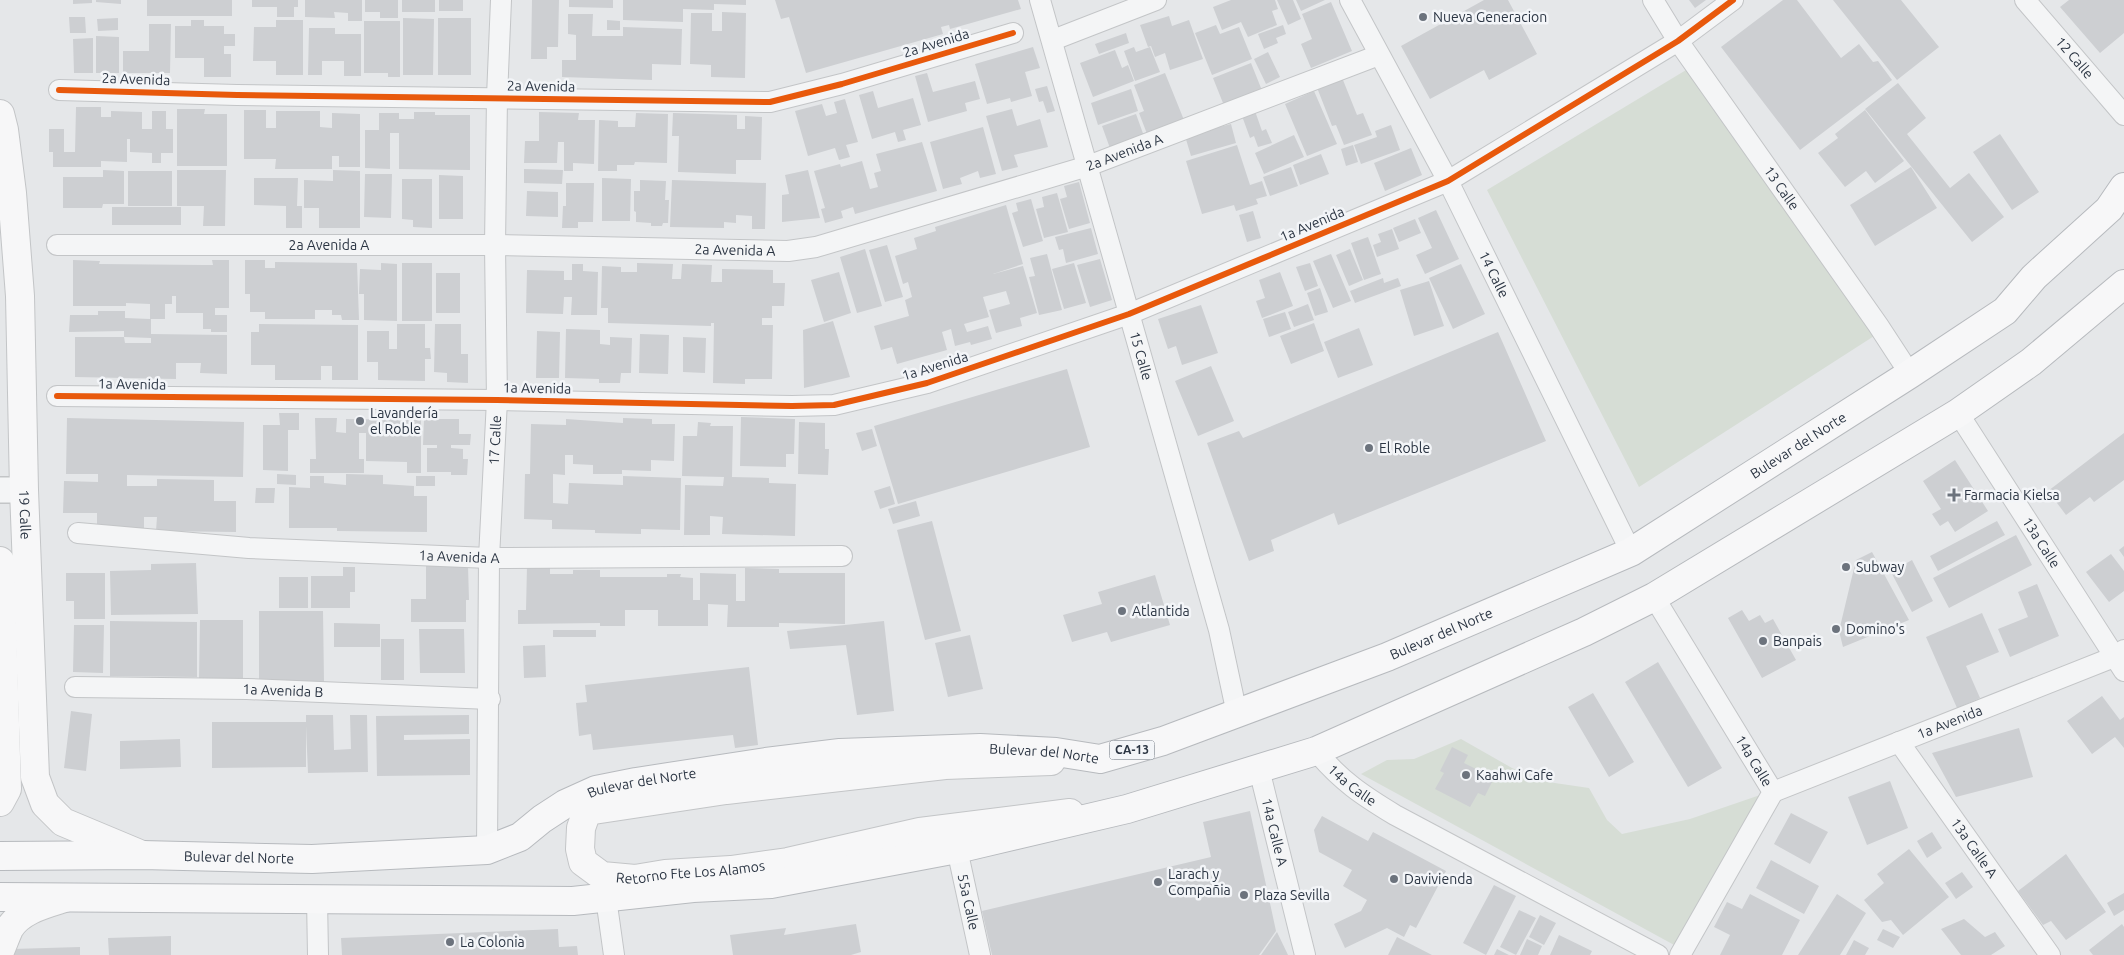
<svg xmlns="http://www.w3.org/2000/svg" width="2124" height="955" viewBox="0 0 2124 955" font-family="Ubuntu,sans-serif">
	<rect width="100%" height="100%" fill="#e5e7e9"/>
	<!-- green -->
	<path fill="#d6ddd5" d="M1701 61 1885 329 1639 487 1487 190Z
		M1461 739 1512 768 1541 781 1589 788 1607 820 1622 834 1690 819 1766 793 1676 946 1361 774 1387 760 1414 759Z"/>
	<!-- building -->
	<path fill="#cdcfd2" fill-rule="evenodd" d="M73 0H92V3L73 4Z
		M96 0H121V4L96 2Z
		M147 0H232V16H147Z
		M252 0H298V7H294V17H277V7H252Z
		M305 0H362V21H348V13L334 12 335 18 305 17Z
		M365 0H398V18H380V12H365Z
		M402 0H435V12H402Z
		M439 0H463V11H439Z
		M532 0H559L558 47H547V59H531Z
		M569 0H613V8L569 7Z
		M623 0H746V5L714 4V10L683 9V22L623 20Z
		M775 0H1018L1021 9 950 29 949 25 941 27 943 34 806 73 789 17 781 19Z
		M1231 0H1275L1278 9 1272 11 1277 25 1248 37 1241 22 1222 30 1213 7Z
		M1277 0H1293L1301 19 1288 25Z
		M1296 0H1325L1301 11Z
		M1484 0H1508L1537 54 1489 80 1484 70 1430 99 1401 46Z
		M1689 0H1706L1695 8Z
		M1783 0H1797L1841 58 1859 44 1873 62 1878 61 1892 80 1800 150 1721 47Z
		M1833 0H1901L1939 47 1897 80Z
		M2069 0H2124V33L2100 53 2060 7Z
		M1331 2 1352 51 1311 68 1301 44 1312 39 1302 14Z
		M722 12 746 13 745 78 711 77V65L690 64 691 13H712V31H722Z
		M568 14H593L592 36H623V27L682 29 681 65 652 64V80L562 77V60H576V35L568 34Z
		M1169 16 1172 26 1189 20 1203 59 1170 70 1165 53 1155 57 1151 46 1148 47 1140 25Z
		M69 17H85L86 33H70Z
		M118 18V30L98 31 97 19Z
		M403 18 434 19 433 75H403Z
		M438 18H471V75H438Z
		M191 20H204V26H224V34H235V46H224V54H231V77H204V58H175V26H191Z
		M276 20H303V75H276V61H253L254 27H276Z
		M607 20 620 21V30H607Z
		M364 21H400V77H388V73H364Z
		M149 24H171L170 73H123V51H149Z
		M1216 25 1220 34 1239 27 1252 59 1212 75 1195 33Z
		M1283 25 1286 34 1276 38 1278 43 1264 49 1258 34Z
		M309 28H335V34H361V76H344V61H322V75H308Z
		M1126 33 1129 43 1099 54 1095 44Z
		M96 36 119 37V73H96Z
		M93 38V73H74L73 39Z
		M1033 47 1040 68 1025 72 1032 96 1011 102 1010 98 987 104 975 64Z
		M1134 47 1136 52 1150 47 1160 72 1135 81 1124 51Z
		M1115 50 1122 68 1128 65 1134 81 1093 97 1080 63Z
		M1268 52 1280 77 1266 84 1254 59Z
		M1251 63 1263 93 1225 108 1213 78Z
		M927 73 933 92 975 81 980 99 965 103 967 111 928 122 915 76Z
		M1165 73 1186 125 1149 139 1139 113 1144 111 1134 85Z
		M1341 75 1357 115 1363 113 1372 135 1344 145 1336 125 1332 126 1316 85Z
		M1898 83 1926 118 1907 134 1950 188 1969 173 2004 217 1972 242 1865 109Z
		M1047 86 1055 111 1047 113 1043 101 1039 102 1035 89Z
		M1131 89 1138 111 1098 125 1091 103Z
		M873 91 878 108 913 98 921 125 903 130 906 140 898 142 895 132 872 139 859 95Z
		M1314 91 1337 144 1307 156 1285 104Z
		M845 99 858 142 846 145 850 157 839 160 835 148 808 156 795 111 822 104 826 116 837 113 834 102Z
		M76 107H101V117H111V111L142 112V129H152V111H166V129H173V153H161V163H152V153L130 152V139H127V162L101 161V167H53V152H49V129H64V152H75Z
		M177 109H205L204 114H227V166H177Z
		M1012 109 1017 126 1040 119 1048 147 1014 155 1018 167 1002 171 986 116Z
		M244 110H266V128H276V111H320V127L332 128V113L360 114V167H339V156H332V169H275L276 159H244Z
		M1865 110 1904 161 1875 183 1866 171 1845 187 1818 153 1838 138 1835 134Z
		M1255 111 1262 131 1266 129 1272 143 1258 147 1254 136 1250 138 1242 116Z
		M414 112H435V115H470V170L399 169V133H390V169L365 168V130H379V113H399V119H414Z
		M539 112 579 113 578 120H595L594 164 573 163V171H564V142H558L557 163H524L525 141H539Z
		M636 113 668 114 667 163 635 162 634 165H617V171H598L599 120 618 121V127H635Z
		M673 113 737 115V129H745V116L762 117 761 160H736V174L678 172 679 136H672Z
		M1136 114 1145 139 1111 151 1102 126Z
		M1231 124 1236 143 1191 156 1185 136Z
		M1391 125 1400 150 1361 164 1354 145 1377 137 1375 131Z
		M983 127 996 174 980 178 978 171 960 178 962 184 943 189 930 142Z
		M2000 134 2039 192 2012 210 1973 152Z
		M1294 135 1304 157 1264 174 1255 153Z
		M922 142 937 191 855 214 853 207 841 211 843 218 825 223 821 209 825 208 814 171 840 164 841 167 862 161 870 189 878 187 874 173 881 171 876 154Z
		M1237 145 1250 185 1262 181 1267 196 1256 199 1258 204 1236 211 1234 205 1202 214 1186 161Z
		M1353 145 1358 162 1346 166 1341 149Z
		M1411 148 1422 175 1385 191 1374 163Z
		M1321 154 1329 174 1300 185 1293 165Z
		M1291 167 1298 186 1270 196 1263 177Z
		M1911 167 1937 208 1875 246 1850 205Z
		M524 169 563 170 562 184 524 183Z
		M103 170 124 171V204H103L102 208H63V177H103Z
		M177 170H226L225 226H203L204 206H177Z
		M333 170 360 171V228H319V208H304V180L333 181Z
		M808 170 820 218 782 222V195L789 194 785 175Z
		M128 171H172V206H128Z
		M365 174H392L391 218 364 217Z
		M439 175 463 176V219H439Z
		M254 178H298L297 206H302V228H286V206L254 205Z
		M602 178 631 179 630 221H602Z
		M402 179H432V228L413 227V220L402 219Z
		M640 180 666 181 665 200H669L668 223H663L662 226H651V223L636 222V212L634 211V191H640Z
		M672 180 766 183 765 229H752V216L736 215V223L724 222V228L670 227Z
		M1079 182 1090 223 1069 229 1060 199 1067 197 1064 186Z
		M566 183H594L593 222H578V228H562L563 206H566Z
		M527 191 558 192V217L526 216Z
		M1057 193 1068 232 1044 238 1036 209 1044 207 1042 197Z
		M1031 199 1043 241 1023 247 1012 213 1018 211 1016 203Z
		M1006 205 1023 264 993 274 1023 266 1037 313 1020 318 1022 326 996 333 989 310 1010 304 1006 291 983 297 989 317 964 324 967 332 988 326 992 339 971 345 970 342 955 346 951 329 942 332 947 350 897 364 892 347 881 350 874 326 909 316 905 300 912 297 908 282 903 284 895 256 917 249 914 238 936 231 935 227Z
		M112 207H181V225H112Z
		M1436 210 1459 259 1425 274 1416 255 1432 248 1418 218Z
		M1253 211 1261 238 1247 242 1239 215Z
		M1415 219 1421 233 1399 242 1393 228Z
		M1091 228 1098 254 1066 263 1063 249 1059 250 1055 237Z
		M1392 229 1399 249 1377 257 1373 245 1381 242 1378 234Z
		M1368 237 1381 274 1364 280 1351 243Z
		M887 245 903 297 885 302 869 250Z
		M865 249 882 306 857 313 840 257Z
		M1350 249 1363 280 1349 286 1336 255Z
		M1047 254 1062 310 1039 315 1029 277 1035 276 1030 258Z
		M1331 254 1351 301 1333 308 1313 261Z
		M1100 259 1112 300 1090 307 1077 265Z
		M73 260 100 261 99 264 203 265H213L212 260H229V308H215V315H227V332H211V329H203V313H176V296H172V304H165V319H151V334L227 335V374L200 373 201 363H176V379L75 377V337H124V331L69 332 70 315H98V311H125V318L150 319V304L126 303V306H73ZM124 337 151 338V343H125Z
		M245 260H265V268H275V262L357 263 359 320H342L341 315H332V310H315V319H265V312H250V294H245Z
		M381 263 397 264V321L364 320V294H359L360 269 381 270Z
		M402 263H432V321H402Z
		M637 263 673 264 672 279H681L682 264 712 265 711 282H722V269L773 270V283H785L784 306H772V318H762V325H773L772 379H745V384L713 383 714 323H711V326L608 323V308H601L602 266 621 267V272H637Z
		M1074 263 1086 303 1064 309 1052 269Z
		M1310 263 1318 286 1305 291 1296 267Z
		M572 264H583V271L598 272 597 315H571L572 297H564L563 314 526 313 527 270 564 271V280H572Z
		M1461 264 1485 314 1453 329 1429 278Z
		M839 272 851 313 824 322 811 280Z
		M1280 272 1293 306 1262 318 1256 301 1265 298 1259 280Z
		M436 273H460V313H436Z
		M1383 278 1384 283 1398 278 1401 286 1355 303 1350 291Z
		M1429 281 1444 326 1414 336 1400 290Z
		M1320 288 1328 312 1315 316 1307 293Z
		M1308 304 1314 320 1294 327 1288 312Z
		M1201 305 1218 353 1182 365 1176 346 1168 349 1158 319Z
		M1285 312 1291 329 1269 337 1263 319Z
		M833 321 850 377 804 388 803 330Z
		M1314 323 1324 351 1291 364 1280 336Z
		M259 324 358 325V380H332V366H321V380H275V365H251V332H259Z
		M397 324H425V348H430L431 359H425V381L378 380V362H367V331H389V349H397Z
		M435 324H461V354H468V383L447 382V373L434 372Z
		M1359 328 1373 365 1338 378 1324 342Z
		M566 329 600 330V344L610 345V337L632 338 631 373H621L620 383H599V379L565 378Z
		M537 331 560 332 559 378H536Z
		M1498 332 1546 441 1338 525 1334 513 1271 540 1274 551 1249 561 1207 443 1239 431 1243 438Z
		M640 334 669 335 668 374 639 373Z
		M683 337 706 338 705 373 683 372Z
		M1211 366 1234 421 1198 436 1175 381Z
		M1067 369 1090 447 898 504 874 426Z
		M279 413H299V430H288V471L263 470V425H280Z
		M741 417 795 419 794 454H786V467L740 466Z
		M67 418 244 422 243 477 127 475V486H157V479L214 480V501H236V532L156 531 157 517H144V529H97V513H63L64 481 98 482V474H66Z
		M315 418H337L336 432 346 433V419L421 420V473H407V462L366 461V433H359V459H364V473H310V459H316Z
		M623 418 652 419V424H675L674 461 651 460V471L622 470V474H593V465L573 464V455H565V475L553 474V503L568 504 569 483 623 485V476L681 478 680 530 641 529V534L595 533V530L552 529V520L524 519 525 474H530L531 424 566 425V419L623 423Z
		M424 419H459V434H471L470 445H451V448L463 449V459H468L467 475H451V472H427V448H437V445H423Z
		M698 422 711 423 710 426H733L732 477 769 478V483L796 484 795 536 722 534 723 517 710 516V535H684L685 485 723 486 724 477 682 476 683 436H697Z
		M799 422 825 423V449H829L828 475 798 474Z
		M872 429 877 446 862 451 856 433Z
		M2124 433V480L2094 502 2090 497 2066 515 2048 491Z
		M1955 460 1988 511 1955 532 1948 521 1940 526 1932 514 1941 509 1923 481Z
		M277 474 296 475V485L277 484Z
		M346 474 383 475V484L414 486V496H427V532L337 531V528H289V487L310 488V476H324V483L346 485Z
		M416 476H435V486H416Z
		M890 486 895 504 880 509 874 491Z
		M256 488H275L274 503H255Z
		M916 501 920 516 893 524 888 509Z
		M932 521 961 631 925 640 897 530Z
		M1997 521 2005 535 1938 571 1930 556Z
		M2016 535 2032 565 1949 608 1933 578Z
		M2124 546V557L2119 550Z
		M1872 552 1909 620 1843 647 1839 631 1856 560Z
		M2111 554 2124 571V591L2109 602 2086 572Z
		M1912 560 1933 601 1912 612 1891 572Z
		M196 563 198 614 111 615 110 571 151 570V564Z
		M426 566H468L469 600H466V622H411V599H426Z
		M527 566H550V574H573V570H600V577H667V574H681L680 577 693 578V600H700V573L736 574V601H745V568L779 569V573H845V624L779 623V627H727L728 605 708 604V626H658V610H625V626H600V623L518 624V610H526Z
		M343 567H355V592H350V608H311V576H343Z
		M66 573H105V619H74V601H66Z
		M1155 575 1170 625 1111 642 1107 632 1072 642 1063 615 1102 604 1098 592Z
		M279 577H308V608H279Z
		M2037 584 2059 636 2010 657 1998 629 2028 617 2018 592Z
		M1742 610 1749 621 1760 615 1765 623 1773 619 1796 660 1762 678 1728 618Z
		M259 611H323L324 682H259Z
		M1982 613 1999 652 1966 666 1980 698 1957 708 1926 637Z
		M200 620H243V679H199Z
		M110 621 197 622V677L110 676Z
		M884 621 894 711 857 715 846 645 790 649 787 631Z
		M334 623 380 624V647H334Z
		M74 625H104L103 673 73 672Z
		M419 629H464L465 673H420Z
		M553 630H596V637H553Z
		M970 635 983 689 948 697 935 643Z
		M381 639H404V680H381Z
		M545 645 546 677 524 678 523 646Z
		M1658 662 1722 768 1688 787 1625 682Z
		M749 667 758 745 735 748 733 735 593 750 591 734 579 736 576 703 587 702 585 685Z
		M1593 693 1634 762 1609 777 1568 707Z
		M2102 696 2120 720 2124 717V748L2115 737 2092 754 2067 721Z
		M71 711 92 714 86 771 64 768Z
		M306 715H333L334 750 351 749 350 715H367L368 772 308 773 306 726V767L212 768V722H306Z
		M469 715V734L404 735V740L470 739V775L377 776 376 716Z
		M2019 728 2033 777 1956 797 1932 753Z
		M180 739 181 767 120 769V741Z
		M1452 747 1468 755 1464 763 1494 778 1485 796 1478 793 1470 807 1435 789 1444 773 1440 771Z
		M1890 781 1908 828 1867 845 1848 797Z
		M1250 811 1276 931 1259 955H992L982 911 1211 857 1203 822Z
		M1791 813 1828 832 1810 864 1774 844Z
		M1322 816 1368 841 1373 832 1446 871 1416 928 1410 925 1404 937 1387 928 1345 948 1334 924 1361 911 1367 900 1343 886 1352 870 1319 852 1314 830Z
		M1932 832 1942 848 1927 858 1917 841Z
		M1909 849 1949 897 1903 935 1891 920 1882 922 1864 900 1884 883 1877 874Z
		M2066 854 2106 912 2066 940 2051 921 2043 925 2018 891Z
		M1771 860 1819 886 1804 914 1756 888Z
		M1962 872 1973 887 1956 899 1945 883Z
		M1494 885 1516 896 1486 955 1463 943Z
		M2124 893V910L2114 916 2107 903Z
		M1750 894 1800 920 1782 955H1720L1730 935 1714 927 1727 902 1742 909Z
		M1837 894 1866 913 1840 955H1798Z
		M1519 910 1536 918 1516 955 1500 947Z
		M1540 915 1556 923 1544 945 1529 937Z
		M1964 919 1985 937 1995 932 2005 946 1991 955H1961L1941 929Z
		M856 924 861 952 851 955H733L730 935 786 928 784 935Z
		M2122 924 2124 927V955H2093L2089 950Z
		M558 929 559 947 577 946 578 955H342L341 938Z
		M1883 929 1900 937 1893 948 1877 940Z
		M1277 932 1288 955H1261Z
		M1559 935 1592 951 1590 955H1550Z
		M171 936V955H109L108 938Z
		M1397 937 1432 955H1388Z
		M1527 939 1542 946 1538 955H1520Z
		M1854 940 1869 948 1865 955H1846Z
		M80 947V955H12V949Z
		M1497 949 1509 955H1494Z"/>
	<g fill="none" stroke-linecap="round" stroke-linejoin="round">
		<defs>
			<g id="minor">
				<path id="s1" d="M1040 0 1219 630 1237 714"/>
				<path id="s2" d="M1350 0 1448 181 1631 552"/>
				<path id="s3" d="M1653 0 1678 41 1878 325 1910 374"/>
				<path id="s4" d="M2025 0 2124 115"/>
				<path d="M1053 40 1156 0"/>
				<path d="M59 90 237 95 770 102 842 84 1013 33"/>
				<path id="s5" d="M57 245H495L788 251 816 247 1088 166 1379 55"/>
				<path d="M57 396 497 400 792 406 834 405 927 383 1129 314 1448 181 1678 41 1733 0"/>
				<path id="s6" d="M1958 413 2124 671"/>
				<path id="s7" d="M78 533 249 548 489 558 842 556"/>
				<path id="s8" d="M1654 597 1773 792 1680 955"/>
				<path id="s9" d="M75 687 247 689 490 699"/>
				<path id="s10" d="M1899 742 2050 955"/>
				<path id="s11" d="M1316 751C1341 781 1362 795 1395 815L1658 955"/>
				<path id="s12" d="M1259 769 1305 955"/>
				<path id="s13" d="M1773 792 2114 657 2124 650"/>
				<path id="s14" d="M957 849 980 955"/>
				<path id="s15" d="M487 850 489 558 497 400 495 245 497 97 501 0"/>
				<path d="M317 898 318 955"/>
				<path d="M606 898 614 955"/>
			</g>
			<path id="tertiary" d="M0 490H24"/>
			<g id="secondary">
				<path id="s16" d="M0 114 4 130 12 193 20 296 24 490 35 777 45 804 63 822 142 855"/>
				<path d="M0 561 7 789 0 802"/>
				<path id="s17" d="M1051 761 945 765 726 790 587 811 581 828 580 849 583 862 602 876 635 879 665 874 731 870 788 862 920 832 1070 813"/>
				<path d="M0 951C3 944 6 936 9 929 20 910 46 904 65 898"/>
			</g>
			<g id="trunk">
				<path id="s18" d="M0 856 142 855 312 859 487 850 520 837 542 819 565 804 596 790 636 782 766 762 840 753 980 748 1056 752 1100 759 1163 741 1387 657 1631 552 1910 374 2005 311 2034 277 2109 209 2124 187"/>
				<path d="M0 897 573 901 693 888 771 884 957 849 1127 809 1316 751 1584 632 1654 597 1958 413 2031 362 2124 284"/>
			</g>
		</defs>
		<!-- minor casing -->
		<use href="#minor" stroke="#c3c5c7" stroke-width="22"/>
		<!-- tertiary casing -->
		<use href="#tertiary" stroke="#c3c5c7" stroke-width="28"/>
		<!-- secondary casing -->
		<use href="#secondary" stroke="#c3c5c7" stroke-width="30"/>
		<!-- trunk casing -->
		<use href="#trunk" stroke="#b7babe" stroke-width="30"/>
		<!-- minor -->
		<use href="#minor" stroke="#f4f5f6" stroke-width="20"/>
		<!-- tertiary -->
		<use href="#tertiary" stroke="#f4f5f6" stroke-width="25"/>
		<!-- secondary -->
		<use href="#secondary" stroke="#f7f7f8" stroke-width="28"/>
		<!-- trunk -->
		<use href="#trunk" stroke="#f7f7f8" stroke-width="28"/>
		<defs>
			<path id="cycleway" d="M59 90 237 95 770 102 842 84 1013 33
				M57 396 497 400 792 406 834 405 927 383 1129 314 1448 181 1678 41 1733 0"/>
		</defs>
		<!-- cycleway casing -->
		<use href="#cycleway" stroke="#f3f5f8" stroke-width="9"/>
		<!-- cycleway -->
		<use href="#cycleway" stroke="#e8590c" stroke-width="6"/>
	</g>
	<!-- markers -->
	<g fill="#6c737d" stroke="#f3f5f8" stroke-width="2">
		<circle cx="1423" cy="17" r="5"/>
		<circle cx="360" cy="421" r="5"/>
		<circle cx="1369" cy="448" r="5"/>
		<path d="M1951.5 487.5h5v5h5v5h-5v5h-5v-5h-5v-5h5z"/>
		<circle cx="1846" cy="567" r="5"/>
		<circle cx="1122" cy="611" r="5"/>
		<circle cx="1836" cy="629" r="5"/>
		<circle cx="1763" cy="641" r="5"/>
		<circle cx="1466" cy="775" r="5"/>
		<circle cx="1394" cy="879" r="5"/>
		<circle cx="1158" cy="882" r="5"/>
		<circle cx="1244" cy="895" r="5"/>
		<circle cx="450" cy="942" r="5"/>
	</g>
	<g text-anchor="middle" stroke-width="5" stroke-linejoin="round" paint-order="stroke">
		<!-- shield labels -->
		<rect fill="#f3f5f8" stroke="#676f79" stroke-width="1" x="1109.5" y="740.5" width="45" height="19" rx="4"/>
		<g font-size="12" font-weight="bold" fill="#2b3543">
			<text x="1132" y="754">CA-13</text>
		</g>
		<!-- poi labels -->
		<g font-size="14" fill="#2b3543" stroke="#f3f5f8" text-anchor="start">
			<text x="1433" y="22">Nueva Generacion</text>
			<text x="370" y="418">Lavandería<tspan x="370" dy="16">el Roble</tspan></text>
			<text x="1379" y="453">El Roble</text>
			<text x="1964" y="500">Farmacia Kielsa</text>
			<text x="1856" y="572">Subway</text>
			<text x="1132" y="616">Atlantida</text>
			<text x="1846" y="634">Domino's</text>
			<text x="1773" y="646">Banpais</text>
			<text x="1476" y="780">Kaahwi Cafe</text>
			<text x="1168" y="879">Larach y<tspan x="1168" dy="16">Compañia</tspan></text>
			<text x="1404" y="884">Davivienda</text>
			<text x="1254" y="900">Plaza Sevilla</text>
			<text x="460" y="947">La Colonia</text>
		</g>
		<!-- street labels -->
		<g font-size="14" fill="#2b3543" stroke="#f3f5f8">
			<text transform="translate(936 43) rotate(-17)" y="5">2a Avenida</text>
			<text dy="5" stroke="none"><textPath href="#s4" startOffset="76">12 Calle</textPath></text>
			<text transform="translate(136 79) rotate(2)" y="5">2a Avenida</text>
			<text transform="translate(541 86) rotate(1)" y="5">2a Avenida</text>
			<text dy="5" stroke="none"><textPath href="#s5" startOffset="1082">2a Avenida A</textPath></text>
			<text dy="5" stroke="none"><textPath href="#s3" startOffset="228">13 Calle</textPath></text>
			<text transform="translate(1312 224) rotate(-23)" y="5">1a Avenida</text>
			<text dy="5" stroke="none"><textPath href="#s5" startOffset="272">2a Avenida A</textPath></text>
			<text dy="5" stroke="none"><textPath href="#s5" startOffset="678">2a Avenida A</textPath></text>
			<text dy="5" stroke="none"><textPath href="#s2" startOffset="310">14 Calle</textPath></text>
			<text dy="5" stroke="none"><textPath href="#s1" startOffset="370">15 Calle</textPath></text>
			<text transform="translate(935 366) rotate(-17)" y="5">1a Avenida</text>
			<text transform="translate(132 384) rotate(1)" y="5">1a Avenida</text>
			<text transform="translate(537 388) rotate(1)" y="5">1a Avenida</text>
			<text dy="5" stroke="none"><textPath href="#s15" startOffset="410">17 Calle</textPath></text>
			<text dy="5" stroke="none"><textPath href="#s18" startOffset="1889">Bulevar del Norte</textPath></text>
			<text dy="5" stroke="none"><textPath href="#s16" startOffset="402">19 Calle</textPath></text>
			<text dy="5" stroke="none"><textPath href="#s6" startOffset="154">13a Calle</textPath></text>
			<text dy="5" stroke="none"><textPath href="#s7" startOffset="382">1a Avenida A</textPath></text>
			<text dy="5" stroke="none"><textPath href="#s18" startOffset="1484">Bulevar del Norte</textPath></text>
			<text dy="5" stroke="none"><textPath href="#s9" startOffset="208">1a Avenida B</textPath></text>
			<text dy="5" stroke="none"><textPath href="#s13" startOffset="190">1a Avenida</textPath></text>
			<text dy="5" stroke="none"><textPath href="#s18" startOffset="1064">Bulevar del Norte</textPath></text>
			<text dy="5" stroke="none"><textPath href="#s8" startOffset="192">14a Calle</textPath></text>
			<text dy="5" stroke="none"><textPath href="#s18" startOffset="659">Bulevar del Norte</textPath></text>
			<text dy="5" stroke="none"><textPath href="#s11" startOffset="50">14a Calle</textPath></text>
			<text dy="5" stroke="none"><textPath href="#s12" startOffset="65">14a Calle A</textPath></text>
			<text dy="5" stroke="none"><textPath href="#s10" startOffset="130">13a Calle A</textPath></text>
			<text dy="5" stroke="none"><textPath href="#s18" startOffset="239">Bulevar del Norte</textPath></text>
			<text dy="5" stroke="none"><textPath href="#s17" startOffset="632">Retorno Fte Los Alamos</textPath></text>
			<text dy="5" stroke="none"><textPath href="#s14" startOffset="54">55a Calle</textPath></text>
		</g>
	</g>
</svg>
